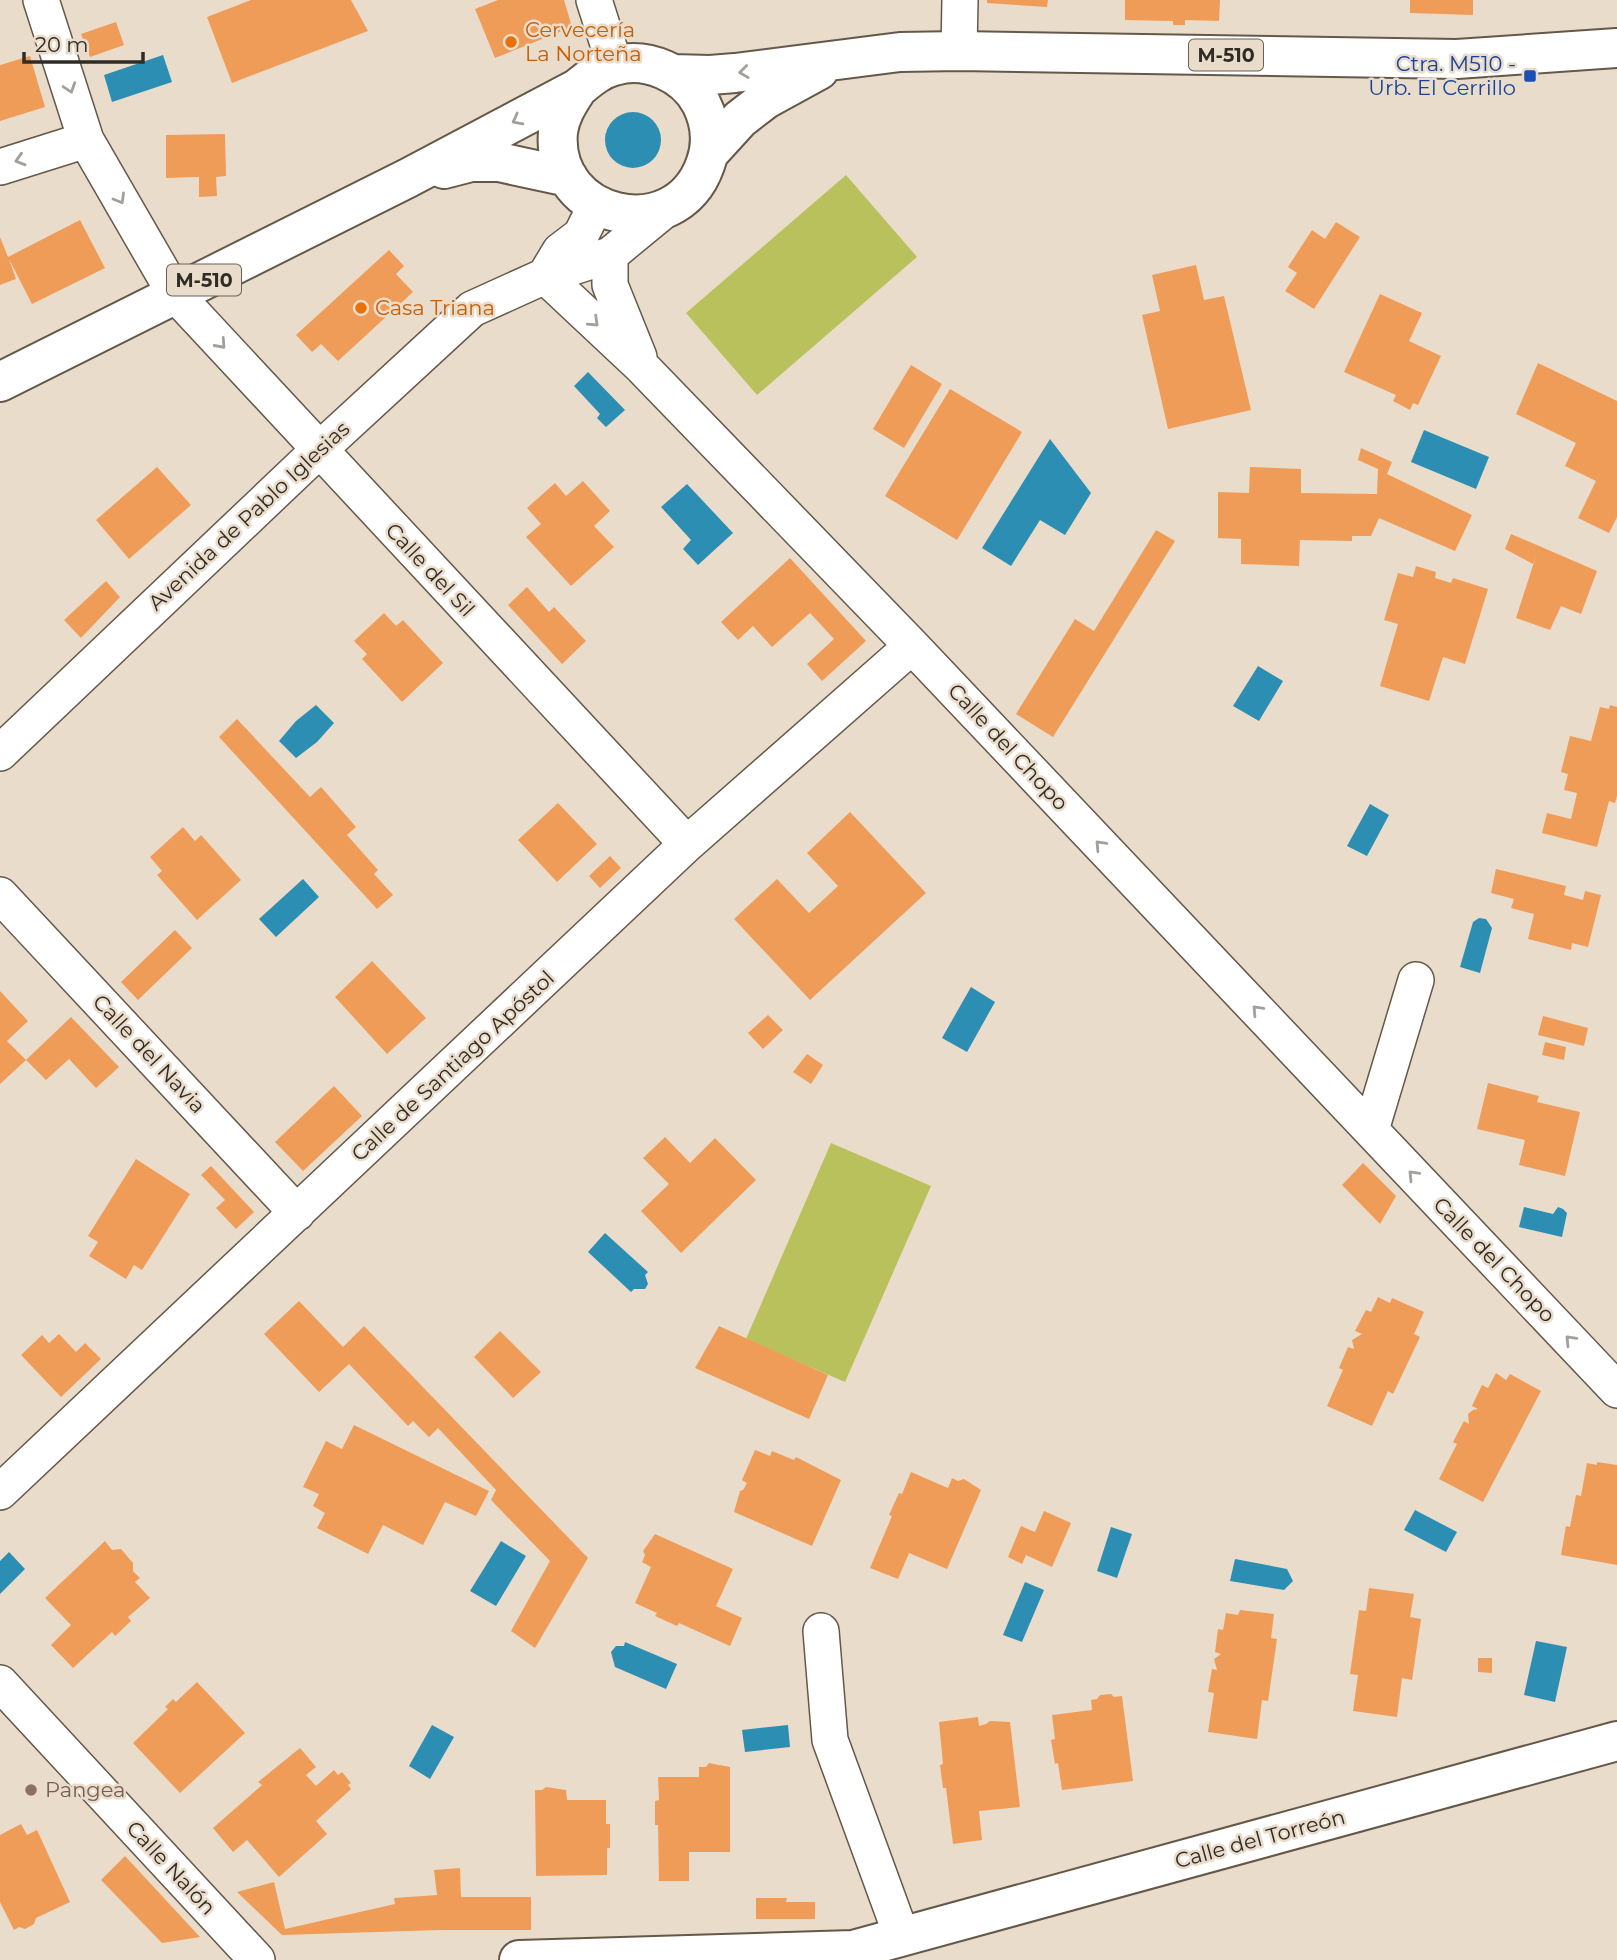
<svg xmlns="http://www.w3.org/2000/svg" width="1617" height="1960" viewBox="0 0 1617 1960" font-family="Montserrat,sans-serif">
	<rect width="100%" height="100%" fill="#eadcca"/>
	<!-- green -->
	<path fill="#b9c15d" d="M846 175 917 257 757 395 686 313Z
		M831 1143 931 1186 845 1382 746 1339Z"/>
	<!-- water -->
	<path fill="#2d8eb4" d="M163 55 172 82 112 102 104 75Z
		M605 140a28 28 0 1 1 56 0a28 28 0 1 1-56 0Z
		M588 372 625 410 606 427 597 418 600 414 574 386Z
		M1424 430 1489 457 1476 489 1411 462Z
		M1050 439 1091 493 1065 535 1040 520 1011 566 982 548Z
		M687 484 733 533 698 565 683 549 691 540 661 507Z
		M1258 666 1283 681 1259 721 1233 706Z
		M316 705 334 723 317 742 296 758 279 741 296 721Z
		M1370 804 1389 815 1367 856 1347 846Z
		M303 879 319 897 276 937 259 919Z
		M1479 918 1486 919 1492 928 1480 973 1460 967 1473 922Z
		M971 987 995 1002 967 1052 942 1038Z
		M1524 1207 1553 1214 1558 1207 1563 1209 1567 1213 1562 1237 1519 1227Z
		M605 1233 648 1272 645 1275 648 1284 645 1289H634L631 1292 588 1252Z
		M1415 1510 1457 1532 1446 1552 1404 1530Z
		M1111 1527 1132 1534 1117 1578 1097 1571Z
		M501 1541 526 1556 496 1606 470 1591Z
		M9 1552 25 1569 0 1594V1561Z
		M1235 1559 1287 1569 1293 1581 1284 1590 1230 1581Z
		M1025 1582 1044 1590 1022 1642 1003 1635Z
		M1536 1641 1567 1647 1555 1702 1524 1695Z
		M625 1642 677 1664 666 1689 615 1667 611 1652 616 1646H624Z
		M432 1725 454 1737 430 1779 409 1766Z
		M788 1725 790 1747 745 1752 742 1730Z"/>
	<!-- building -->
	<path fill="#f09c59" d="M251 0H351L368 31 232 83 207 17Z
		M498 0H564L572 27 495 58 475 9Z
		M987 0H1048L1047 7 987 3Z
		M1125 0H1220L1219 21 1185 20V25H1173V21L1125 20Z
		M1410 0H1473V15L1410 13Z
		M116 22 124 45 90 57 81 34Z
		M30 56 45 107 0 121V65Z
		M225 134 226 176 216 177 217 196 199 197V177L166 178V135Z
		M80 220 105 268 32 304 9 259 16 279 0 285V237L8 257Z
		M1336 222 1360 237 1314 309 1285 291 1297 273 1288 267 1312 230 1325 239Z
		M389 250 404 266 396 274 413 292 338 361 321 344 312 352 296 335Z
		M1196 265 1204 300 1224 296 1251 410 1168 429 1142 315 1160 311 1152 275Z
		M1380 294 1422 313 1409 341 1441 356 1418 405 1413 403 1410 410 1393 401 1396 395 1344 372Z
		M1538 363 1617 401V517L1609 533 1578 518 1596 481 1565 466 1576 443 1516 414Z
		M911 365 942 384 904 448 873 429Z
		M950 389 1022 432 957 540 885 496Z
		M1361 448 1392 462 1387 474 1472 515 1455 551 1379 518 1371 536H1352V541L1300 540 1299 566 1241 564V539L1218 538V492L1249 493 1250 467 1301 469V493L1377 494 1378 469 1358 460Z
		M157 467 191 505 129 559 96 520Z
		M583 481 610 511 594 526 614 547 571 586 526 537 541 524 527 508 555 483 566 496Z
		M1156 530 1175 541 1053 737 1016 714 1075 619 1094 631Z
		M1511 534 1597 571 1581 614 1561 606 1550 630 1516 618 1536 556 1533 564 1505 549Z
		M790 558 866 641 822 681 807 664 834 639 810 613 772 647 753 626 738 640 721 622Z
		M1416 566 1436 572 1435 578 1451 583 1453 578 1488 589 1465 664 1443 657 1429 701 1380 686 1398 624 1384 620 1398 573 1413 577Z
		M106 581 120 597 81 638 64 620Z
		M527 587 549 612 554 607 586 641 562 664 508 605Z
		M384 613 396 626 403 620 443 663 402 702 362 659 367 654 354 641Z
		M1610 705 1617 707V796L1615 803 1609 801 1597 847 1542 833 1547 813 1571 819 1577 793 1564 790 1568 774 1561 772 1570 736 1591 741 1600 707 1609 709Z
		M237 719 310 797 321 787 356 827 347 835 378 870 374 874 393 895 377 909 219 737Z
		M558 803 597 844 557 882 518 840Z
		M850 812 926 893 810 1000 734 919 777 879 809 913 838 886 807 853Z
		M183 827 195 841 201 835 241 880 197 920 157 875 162 871 150 857Z
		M610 856 621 868 600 888 589 876Z
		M1496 869 1566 886 1564 895 1583 900 1585 891 1601 895 1588 947 1572 943 1571 950 1528 939 1534 914 1511 908 1514 899 1491 893Z
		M175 930 192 948 138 1000 121 982Z
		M372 961 426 1018 387 1054 335 997Z
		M0 991 28 1021 7 1041 26 1060 0 1084Z
		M768 1015 783 1030 763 1049 748 1033Z
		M1543 1016 1588 1028 1584 1046 1538 1035Z
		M71 1017 119 1067 96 1088 69 1059 46 1080 26 1060Z
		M1545 1042 1566 1047 1564 1060 1542 1055Z
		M807 1054 823 1065 811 1084 793 1072Z
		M1488 1083 1539 1096 1537 1102 1580 1112 1565 1176 1519 1165 1525 1140 1477 1129Z
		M334 1086 362 1116 303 1171 275 1142Z
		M665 1137 690 1163 715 1138 756 1180 681 1253 641 1211 669 1184 643 1158Z
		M136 1159 190 1194 142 1270 134 1265 126 1279 89 1256 98 1242 88 1236Z
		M1363 1163 1396 1196 1380 1224 1342 1185Z
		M211 1166 254 1212 236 1229 216 1208 225 1200 201 1175Z
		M1378 1297 1390 1303 1392 1298 1424 1312 1414 1334 1420 1337 1393 1394 1388 1391 1372 1426 1327 1406 1343 1370 1339 1368 1348 1347 1354 1349 1352 1340 1362 1334 1355 1331 1366 1310 1371 1312Z
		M299 1301 343 1347 364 1326 588 1558 535 1648 511 1631 550 1561 491 1500 496 1490 438 1428 429 1437 413 1421 408 1426 349 1364 319 1392 264 1334Z
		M719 1326 828 1375 809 1419 695 1368Z
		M500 1331 541 1372 513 1398 474 1357Z
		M59 1334 76 1352 85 1343 101 1359 61 1397 21 1355 42 1335 49 1343Z
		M1496 1373 1506 1380 1510 1374 1541 1391 1483 1502 1439 1479 1457 1444 1453 1442 1464 1421 1469 1424 1468 1414 1473 1410 1478 1409 1472 1406 1482 1385 1488 1388Z
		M354 1425 489 1491 476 1516 445 1502 423 1545 383 1525 368 1554 317 1528 325 1513 313 1506 319 1494 303 1487 326 1441 342 1449Z
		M755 1450 770 1456 772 1451 794 1460 796 1457 841 1480 812 1546 734 1512 740 1491 743 1490 747 1483 742 1480Z
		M1597 1462 1617 1465V1565L1561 1555 1566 1526 1570 1527 1576 1495 1581 1496 1587 1463 1597 1465Z
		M911 1472 948 1488 952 1478 958 1481 964 1479 981 1490 947 1569 909 1553 898 1579 870 1568 892 1516 889 1515 899 1493 902 1494Z
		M1044 1511 1071 1523 1052 1567 1026 1555 1022 1564 1008 1557 1021 1526 1035 1532Z
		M655 1534 733 1569 716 1606 742 1618 730 1646 679 1623 677 1626 655 1616 657 1613 635 1603 651 1567 642 1562 645 1555 643 1551Z
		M105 1541 112 1550 121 1549 133 1563V1571L140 1578 135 1582 150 1598 128 1617 131 1621 115 1636 112 1632 73 1668 51 1645 71 1625 45 1598Z
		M1369 1588 1414 1594 1410 1617 1421 1619 1412 1680 1402 1678 1397 1717 1353 1711 1358 1675 1350 1674 1359 1610 1366 1611Z
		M1240 1610 1274 1614 1271 1638 1277 1639 1268 1701 1262 1700 1257 1739 1208 1732 1214 1693 1208 1692 1212 1669 1217 1670 1214 1659 1221 1654 1215 1652 1218 1629 1223 1630 1226 1613 1238 1615Z
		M1478 1658H1492V1673L1478 1672Z
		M197 1682 245 1733 180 1793 133 1743 168 1709 165 1707 173 1699 176 1702Z
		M1111 1694 1114 1697 1122 1696 1133 1781 1062 1790 1058 1763 1055 1764 1051 1740 1055 1739 1052 1715 1092 1710 1091 1700 1097 1699 1100 1695Z
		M978 1717 979 1726 986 1724 990 1721 1010 1722 1020 1807 979 1811 982 1840 953 1844 946 1788H943L940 1765 943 1764 939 1722Z
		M300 1748 316 1767 306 1775 316 1786 334 1770 338 1775 342 1772 351 1783 348 1785 351 1789 316 1821 327 1834 279 1877 247 1840 233 1852 213 1828 262 1785 258 1782Z
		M709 1763 730 1767V1852H689V1881H659L658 1825H655V1801L659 1800 658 1777H699V1767H706Z
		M546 1787 566 1790 567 1800H606V1824H610V1848H607V1875L536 1876 535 1790H542Z
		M21 1824 27 1835 37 1830 70 1902 36 1918 34 1924 25 1929 19 1927 14 1930 0 1902V1835Z
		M125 1856 200 1937 162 1943 101 1880Z
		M460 1868 461 1897H531V1930H440L282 1935 237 1892 274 1882 285 1929 395 1904 394 1898 437 1895 434 1870Z
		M756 1898H787L786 1902H815V1919H756Z"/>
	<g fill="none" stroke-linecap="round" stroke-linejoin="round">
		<defs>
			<path id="minor" d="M41 0 86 140 175 294 687 844
				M594 0 615 66
				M959 51 960 0
				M0 167 86 140
				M610 255V285L639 357
				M545 276 642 367 912 646 1617 1390
				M545 276 560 251 581 235 596 205
				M0 753 319 450 472 309 545 276 610 255 667 208
				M0 895 297 1213
				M1371 1130 1416 980
				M0 1492 687 844 912 646
				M821 1631 830 1740 902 1937
				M0 1683 257 1960"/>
			<path id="tertiary" d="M519 1960 853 1950 1617 1741"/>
			<path id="primary" d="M673 74 710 75 735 73 900 52 959 51 1457 59 1617 48
				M709 153 740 119 766 99 819 70
				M444 169 471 162H499L568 177
				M0 382 408 178 578 88C589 79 599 70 614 66 646 56 685 73 701 103 711 123 713 144 705 165 675 248 550 219 558 132 560 115 569 102 578 88"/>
		</defs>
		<!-- minor casing -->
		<use href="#minor" stroke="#645849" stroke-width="38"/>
		<!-- tertiary casing -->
		<use href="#tertiary" stroke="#645849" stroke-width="42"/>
		<!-- primary casing -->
		<use href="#primary" stroke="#645849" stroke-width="42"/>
		<!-- minor -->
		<use href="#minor" stroke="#fff" stroke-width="35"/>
		<!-- tertiary -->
		<use href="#tertiary" stroke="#fff" stroke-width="38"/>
		<!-- primary -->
		<use href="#primary" stroke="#fff" stroke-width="38"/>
	</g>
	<!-- one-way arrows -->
	<defs><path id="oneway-chevron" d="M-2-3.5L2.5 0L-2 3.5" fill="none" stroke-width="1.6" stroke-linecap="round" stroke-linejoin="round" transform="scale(1.75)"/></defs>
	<g stroke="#a2a09c">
		<use href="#oneway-chevron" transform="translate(744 72) rotate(173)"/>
		<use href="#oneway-chevron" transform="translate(70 88) rotate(72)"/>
		<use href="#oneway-chevron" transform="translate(517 120) rotate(152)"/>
		<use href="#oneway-chevron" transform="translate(20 160) rotate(163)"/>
		<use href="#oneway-chevron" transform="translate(120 199) rotate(60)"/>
		<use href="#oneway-chevron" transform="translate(594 322) rotate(43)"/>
		<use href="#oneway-chevron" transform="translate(221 344) rotate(48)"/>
		<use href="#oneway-chevron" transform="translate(1100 845) rotate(-133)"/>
		<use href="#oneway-chevron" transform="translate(1257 1010) rotate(-133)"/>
		<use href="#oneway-chevron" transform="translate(1413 1175) rotate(-134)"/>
		<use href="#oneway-chevron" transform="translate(1570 1340) rotate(-134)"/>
	</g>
	<!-- markers -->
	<g fill="#e8710a" stroke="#eadcca" stroke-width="2.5">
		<circle cx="511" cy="42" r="7"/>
		<circle cx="361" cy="308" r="7"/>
	</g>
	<rect fill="#1a4fb4" stroke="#eadcca" stroke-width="2.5" x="1523" y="69" width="14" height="14" rx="3.5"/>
	<circle fill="#8d6e63" stroke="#eadcca" stroke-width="2.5" cx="31" cy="1790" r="7"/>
	<g text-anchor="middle" stroke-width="5" stroke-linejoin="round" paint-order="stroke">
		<!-- shield labels -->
		<g fill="#eadcca" stroke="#686056" stroke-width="2">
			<rect x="1189" y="39.5" width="74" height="31" rx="5"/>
			<rect x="167" y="264.5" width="74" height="31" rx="5"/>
		</g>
		<g font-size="19" font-weight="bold" fill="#302b24">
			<text x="1226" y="62">M-510</text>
			<text x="204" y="287">M-510</text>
		</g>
		<!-- food labels -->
		<g font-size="21" fill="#c56008" stroke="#eadcca" text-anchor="start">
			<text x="525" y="37">Cervecería<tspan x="525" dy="24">La Norteña</tspan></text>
			<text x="375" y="315">Casa Triana</text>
		</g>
		<!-- transit labels -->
		<g font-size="21" fill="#164399" stroke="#eadcca" text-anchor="end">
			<text x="1516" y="71">Ctra. M510 -<tspan x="1516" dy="24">Urb. El Cerrillo</tspan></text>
		</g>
		<!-- street labels -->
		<g font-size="21" fill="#302b24" stroke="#eadcca">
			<text transform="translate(249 516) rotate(-43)" y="7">Avenida de Pablo Iglesias</text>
			<text transform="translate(430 570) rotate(47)" y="7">Calle del Sil</text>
			<text transform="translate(1008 747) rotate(47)" y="7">Calle del Chopo</text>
			<text transform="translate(149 1054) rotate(47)" y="7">Calle del Navia</text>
			<text transform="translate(453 1066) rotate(-43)" y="7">Calle de Santiago Apóstol</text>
			<text transform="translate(1494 1260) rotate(46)" y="7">Calle del Chopo</text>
			<text transform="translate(1260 1839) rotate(-15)" y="7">Calle del Torreón</text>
			<text transform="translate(171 1868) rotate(47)" y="7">Calle Nalón</text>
		</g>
		<!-- education labels -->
		<g font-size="21" fill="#785e54" stroke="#eadcca" text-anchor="start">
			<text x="45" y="1797">Pangea</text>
		</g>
	</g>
	<!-- scale -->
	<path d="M24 52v10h119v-10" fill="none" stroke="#302b24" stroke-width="3.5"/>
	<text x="35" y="52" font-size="21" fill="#302b24" stroke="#eadcca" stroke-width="5" paint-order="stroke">20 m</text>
</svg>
